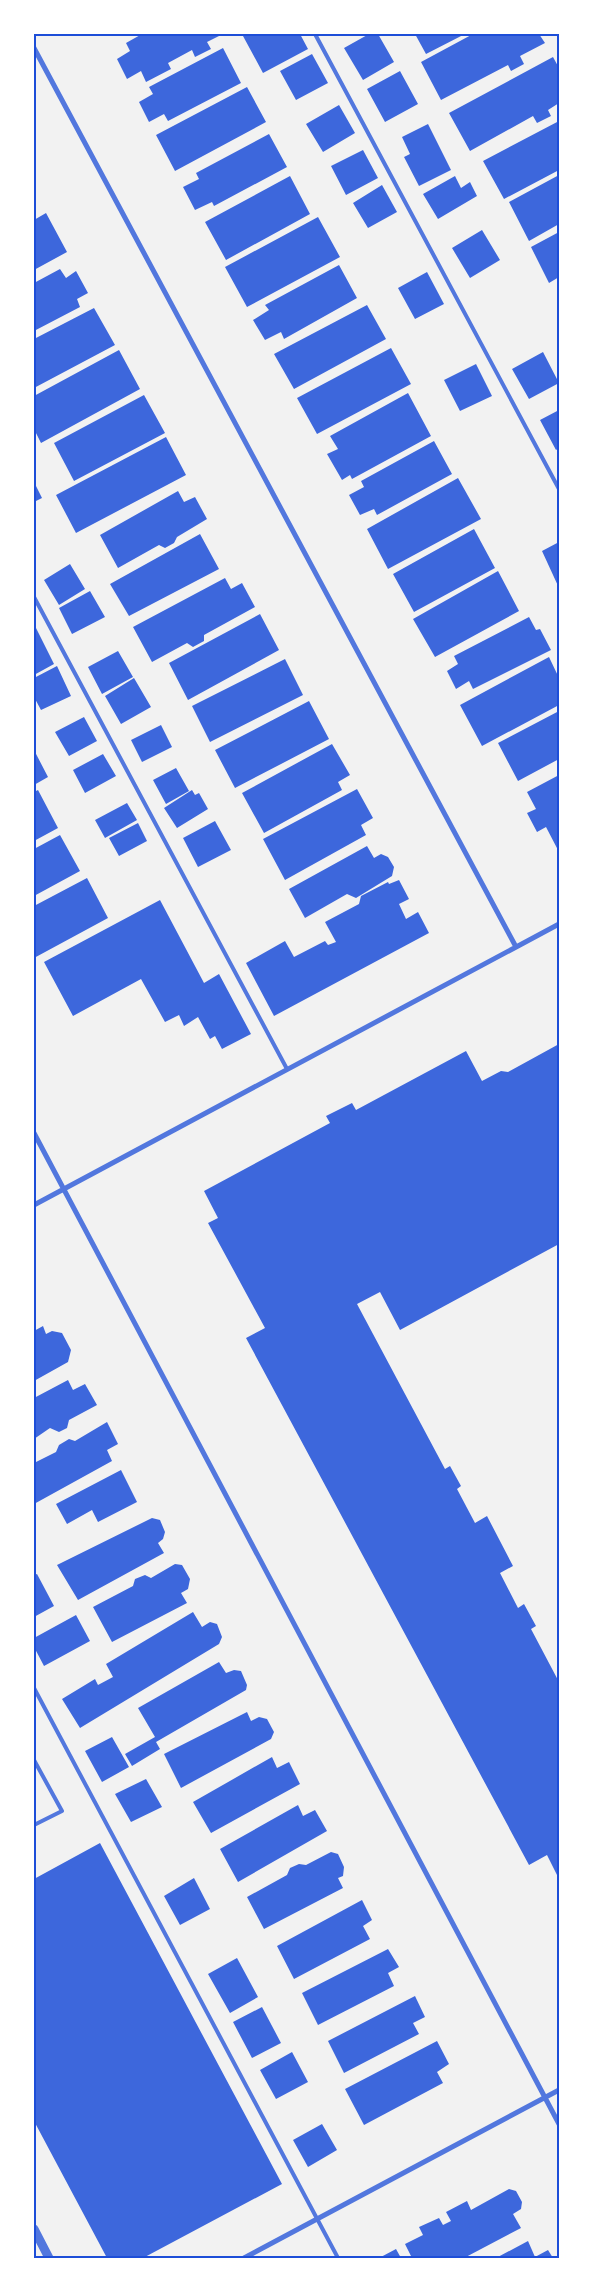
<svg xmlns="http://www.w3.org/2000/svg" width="593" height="2292" viewBox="0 0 593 2292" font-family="Signika,sans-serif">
	<rect width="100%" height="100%" fill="#f2f2f2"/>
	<!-- building -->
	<path fill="#3d67dc" d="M142 34H223L207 42 211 49 195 57 192 50 168 63 171 69 146 82 141 71 127 79 117 59 130 51 126 43Z
		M248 34H300L308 49 263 73 243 36Z
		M369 34H378L394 62 363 80 344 48Z
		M415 34H465L426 54Z
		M473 34H539L545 43 520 56 524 64 511 71 508 65 441 100 421 62Z
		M223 48 241 83 168 121 164 114 149 122 139 102 153 94 149 87Z
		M312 54 328 83 296 100 280 71Z
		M553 57 559 68V103L548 110 551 116 537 123 533 116 470 151 449 113Z
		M400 71 418 104 385 122 367 89Z
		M247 87 266 122 175 171 156 135Z
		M339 105 355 133 323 152 306 124Z
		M559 121V170L504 199 483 161Z
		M428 124 451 170 419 186 404 157 410 154 402 137Z
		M269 134 287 167 214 206 212 202 195 210 183 187 199 179 196 173Z
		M363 150 378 178 346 195 331 166Z
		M559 175V224L529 241 509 202Z
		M290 176 310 214 226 260 205 222Z
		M455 176 461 188 470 182 477 196 438 219 423 194Z
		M382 185 397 212 368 228 353 203Z
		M46 213 67 252 34 270V220Z
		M318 217 340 257 247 307 225 267Z
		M482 230 500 260 470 278 452 248Z
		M559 232V277L549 283 531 247Z
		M339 265 357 298 284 339 281 332 265 340 253 320 269 310 265 305Z
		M60 269 66 278 76 271 88 293 77 299 80 307 34 331V283Z
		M427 272 444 304 415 319 398 288Z
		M367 305 386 339 294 389 274 354Z
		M94 308 115 345 34 388V339Z
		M391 348 411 384 317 434 297 398Z
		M119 350 140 389 41 443 34 429V396Z
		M543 352 559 383 529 399 512 369Z
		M476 364 492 396 460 411 444 380Z
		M408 393 431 436 352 479 350 475 342 480 327 454 338 449 330 436Z
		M144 395 165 433 74 481 54 443Z
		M559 410V448L556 450 540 420Z
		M166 437 186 475 76 533 56 495Z
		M434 441 452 474 377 515 374 509 360 515 349 495 364 487 361 481Z
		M458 478 481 519 388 569 367 529Z
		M34 482 42 498 34 502Z
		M178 491 184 502 195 497 207 519 177 537 174 543 165 548 159 545 118 568 100 535Z
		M474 529 495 568 414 612 393 574Z
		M200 534 219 569 129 616 110 584Z
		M559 542V588L542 551Z
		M70 564 85 589 59 605 44 580Z
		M498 571 519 611 435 657 413 619Z
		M225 578 231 589 242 583 255 607 204 635V641L193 647 187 643 152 662 133 627Z
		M90 591 105 617 72 634 59 608Z
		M260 614 279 650 188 700 169 663Z
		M529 617 536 630 540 629 551 650 473 689 469 681 456 689 447 671 458 664 454 656Z
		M36 628 54 664 34 675V629Z
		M118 651 133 677 102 694 88 667Z
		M549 657 559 678V705L482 746 460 705Z
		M285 659 303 695 210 742 192 706Z
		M57 666 71 696 41 710 34 697V678Z
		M134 678 151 707 121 724 105 696Z
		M309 701 329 739 235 788 215 750Z
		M559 711V759L518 781 498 743Z
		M84 717 97 741 69 756 55 732Z
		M161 725 172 747 142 762 131 740Z
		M332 744 350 775 338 782 342 790 264 833 242 793Z
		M34 750 48 777 34 785Z
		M103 754 116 776 85 793 73 770Z
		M176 768 189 791 166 804 153 780Z
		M559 775V852L546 827 537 832 527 813 536 809 527 792Z
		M357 789 373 818 361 825 366 835 285 880 263 839Z
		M38 790 58 828 34 841V792Z
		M192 790 195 795 199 793 208 809 177 828 164 808Z
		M127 803 137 820 105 838 95 820Z
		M215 821 231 850 198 867 183 838Z
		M138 823 147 841 119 856 109 838Z
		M60 835 80 871 34 896V849Z
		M367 846 374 858 381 854 388 857 394 867 392 876 356 898 347 894 305 918 289 889Z
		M87 878 108 918 34 958V906Z
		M399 880 409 899 399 904 406 919 418 912 429 933 274 1016 246 963 285 941 294 957 325 941 328 945 336 942 325 922 359 904 361 896 388 882 389 884Z
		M160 900 204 983 219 974 251 1034 222 1049 215 1036 210 1039 198 1017 184 1026 179 1015 165 1022 141 979 73 1016 44 962Z
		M559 1044V1244L400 1330 380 1292 357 1304 445 1469 450 1466 461 1486 457 1489 475 1523 487 1516 513 1566 500 1573 518 1608 524 1604 536 1626 531 1629 559 1682V1879L547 1855 529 1865 246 1338 265 1328 208 1223 218 1218 204 1191 330 1123 326 1116 352 1103 356 1110 466 1051 482 1081 501 1071 508 1072Z
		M43 1326 46 1334 52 1331 62 1333 71 1350 68 1362 34 1381V1331Z
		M68 1380 73 1390 85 1384 97 1405 69 1420 67 1428 59 1432 50 1428 34 1439V1398Z
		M107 1422 118 1444 107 1450 112 1461 34 1504V1463L56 1452 59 1445 69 1439 75 1441Z
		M121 1470 137 1502 98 1522 92 1510 67 1524 56 1504Z
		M152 1518 160 1520 165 1532 163 1539 158 1543 164 1553 78 1600 57 1565Z
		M175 1564 182 1565 190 1579 188 1589 181 1593 187 1603 112 1642 93 1607 133 1586 135 1579 145 1575 151 1578Z
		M37 1574 54 1606 34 1617V1575Z
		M193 1612 202 1627 210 1622 217 1624 222 1637 219 1644 80 1728 62 1699 95 1679 98 1685 113 1677 106 1664Z
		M76 1615 90 1641 44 1666 34 1647V1638Z
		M219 1662 226 1673 234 1670 241 1671 247 1685 246 1690 156 1742 160 1749 132 1766 125 1754 155 1737 138 1708Z
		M247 1712 251 1721 259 1717 267 1719 274 1732 271 1739 181 1788 164 1754Z
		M112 1737 129 1767 102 1782 85 1751Z
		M272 1757 277 1768 289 1762 300 1784 211 1833 193 1802Z
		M146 1779 162 1807 131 1822 115 1794Z
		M298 1805 303 1816 315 1810 327 1831 238 1882 220 1849Z
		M100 1843 282 2184 143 2258H107L34 2121V1879Z
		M331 1852 338 1854 344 1867 343 1876 338 1878 343 1888 264 1929 247 1897 287 1875 290 1868 299 1864 306 1865Z
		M194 1878 210 1909 180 1925 164 1896Z
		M362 1900 372 1920 363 1926 370 1939 294 1979 277 1946Z
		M388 1949 399 1967 388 1973 394 1986 318 2025 302 1993Z
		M237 1958 258 1997 230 2013 208 1974Z
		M415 1996 425 2017 413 2023 419 2034 344 2073 328 2041Z
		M262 2007 281 2043 252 2058 233 2022Z
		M437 2041 449 2064 437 2072 443 2083 364 2125 345 2089Z
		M292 2052 308 2082 276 2099 260 2070Z
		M322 2124 337 2150 308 2167 293 2140Z
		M509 2189 516 2191 522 2202 521 2209 513 2214 521 2228 464 2258H412L405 2244 423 2235 419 2227 439 2218 443 2225 451 2221 446 2212 467 2201 471 2210Z
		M528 2241 535 2257 548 2250 553 2258H496Z
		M396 2249 401 2258H379Z"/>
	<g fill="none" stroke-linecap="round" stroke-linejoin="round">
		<!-- service -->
		<path stroke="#5277de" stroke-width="4" d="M315 34 559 489
			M34 597 287 1069
			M34 1688 338 2258
			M34 1760 62 1811 34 1825"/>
		<!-- minor -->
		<path stroke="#5277de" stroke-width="5" d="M34 48 516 947
			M34 1133 559 2124
			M34 1205 559 924
			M244 2258 559 2090"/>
		<!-- tertiary -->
		<path stroke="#5277de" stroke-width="9" d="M34 2229 49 2258"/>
	</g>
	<!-- border -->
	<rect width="593" height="2292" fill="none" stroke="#ffffff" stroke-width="70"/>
	<rect x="35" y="35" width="523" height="2222" fill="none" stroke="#1d4ed8" stroke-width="2"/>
</svg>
